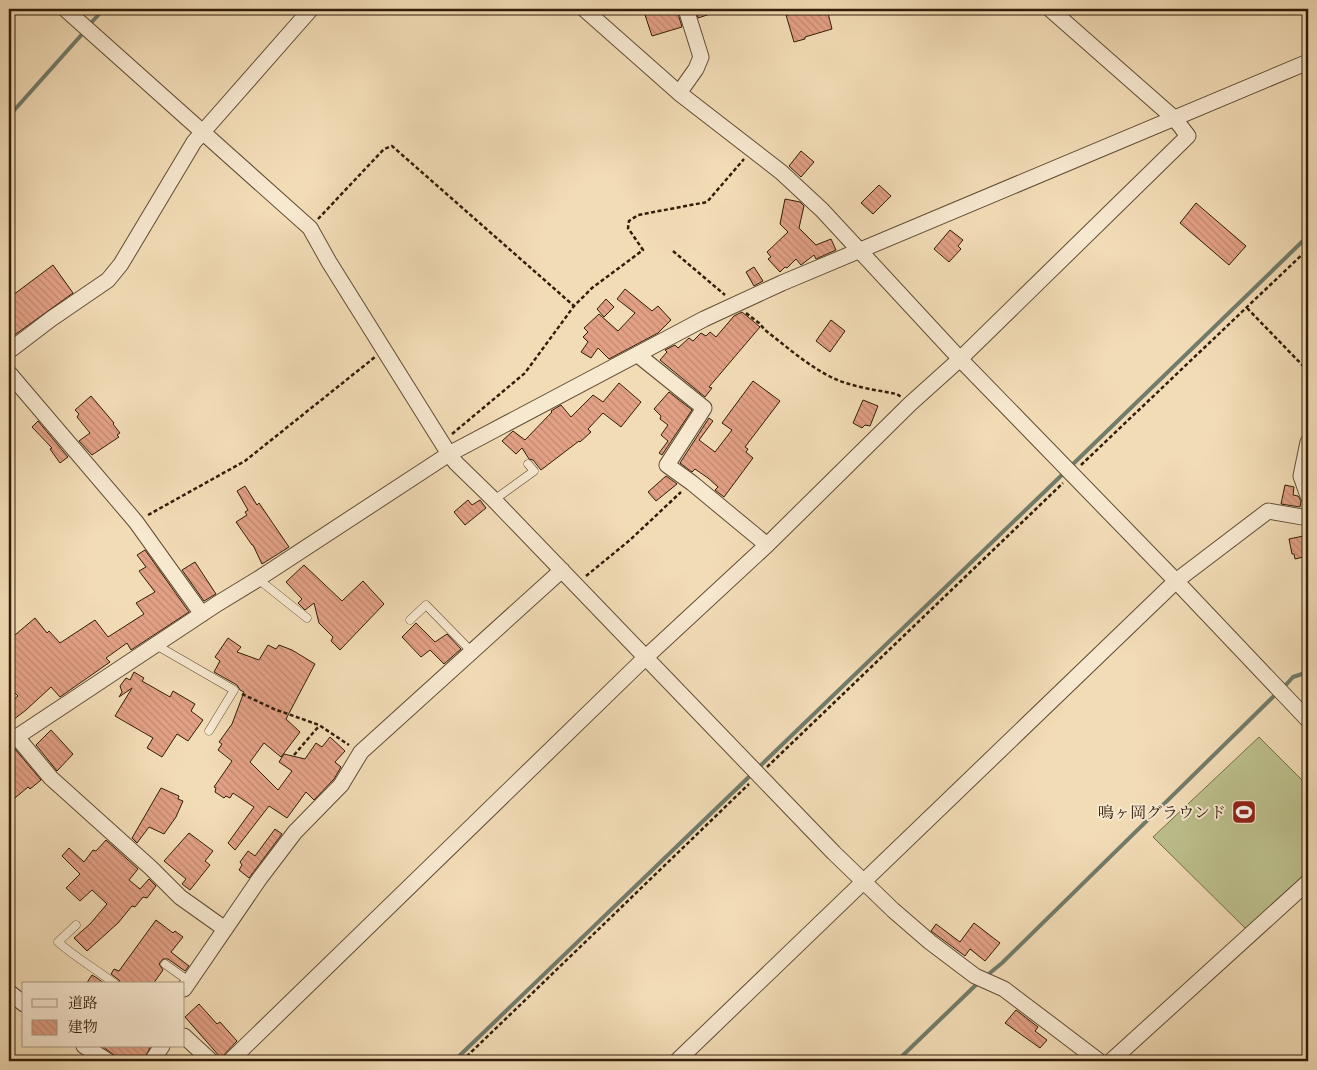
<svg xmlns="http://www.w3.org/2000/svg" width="1317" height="1070" viewBox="0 0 1317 1070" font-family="'Gentium Book Plus','Noto Serif JP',serif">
	<defs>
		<pattern id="building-back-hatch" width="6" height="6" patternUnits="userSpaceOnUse" patternTransform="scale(1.25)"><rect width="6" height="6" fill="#e2a085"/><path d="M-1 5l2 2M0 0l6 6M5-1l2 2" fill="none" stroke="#c28971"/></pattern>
	</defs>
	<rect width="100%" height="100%" fill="#f2dcb6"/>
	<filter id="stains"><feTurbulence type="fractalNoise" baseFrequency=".004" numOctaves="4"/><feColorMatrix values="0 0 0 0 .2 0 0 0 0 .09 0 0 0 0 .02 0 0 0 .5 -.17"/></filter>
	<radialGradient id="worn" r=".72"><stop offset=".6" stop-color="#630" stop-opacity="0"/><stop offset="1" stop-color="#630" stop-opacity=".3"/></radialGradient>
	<!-- pitch -->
	<path fill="#bcc08d" stroke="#766e4a" d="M1259 737 1308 786V873L1246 929 1153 837Z"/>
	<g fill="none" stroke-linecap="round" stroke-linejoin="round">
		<!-- stream -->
		<path stroke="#717c6b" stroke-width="4" d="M88 26 104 9
			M9 116 84 32
			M1071 466 1308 236
			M1283 688 1293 677 1308 672
			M758 768 1066 471
			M985 977 1002 963 1278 692
			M454 1061 753 773
			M897 1061 980 981"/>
	</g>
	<!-- building -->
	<path fill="url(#building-back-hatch)" stroke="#311d07" d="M643 9H656L658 14 669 10 671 12 677 10 682 27 652 36Z
		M696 9H719V11L698 18Z
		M799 9H817L819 15 828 13 832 29 805 37V39L794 42 786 15 800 13Z
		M801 151 814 162 801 177 789 166Z
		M879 185 891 196 873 214 861 203Z
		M785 199 800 202 804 206 799 228 816 245 831 239 836 250 816 259 814 255 801 265 796 259 787 268 785 267 780 272 768 259 771 257 767 252 788 232 780 224Z
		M1196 203 1246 246 1229 265 1180 223Z
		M950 230 963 240 958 246 961 249 949 262 934 249Z
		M53 265 73 293 9 339V298Z
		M754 267 763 281 754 286 746 272Z
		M625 289 652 311 658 306 671 320 658 333 609 359 598 348 591 358 581 352 588 342 583 337 588 332 584 328 599 314 618 331 635 313 617 299Z
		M606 299 614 307 604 317 597 309Z
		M742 312 760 327 709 387 712 388 705 397 660 360 667 352 665 350 675 345 678 348 689 338 693 341 701 333 706 336 710 332 716 337 734 316Z
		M831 320 845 331 830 352 816 341Z
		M753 381 780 401 745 447 748 449 746 452 753 458 724 497 715 490 718 487 708 478 695 469 692 472 680 463 709 418 713 421 699 440 715 452 732 430 722 423Z
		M619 383 641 402 621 427 603 413 588 429 591 432 580 442 579 441 541 470 533 460 529 459 522 448 516 454 502 441 513 431 525 440 552 412 551 411 561 405 571 417 593 395 603 402Z
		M669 392 692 410 662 455 659 453 668 441 661 435 668 425 660 419 661 416 654 409Z
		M91 396 114 423 113 424 120 433 117 435 119 437 92 455 79 441 90 433 77 417 79 414 75 410Z
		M863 400 878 406 870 426 865 425 862 428 853 423Z
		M38 421 68 457 60 463 50 449 52 448 32 427Z
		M666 476 677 484 656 501 648 492Z
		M1285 485 1294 487 1293 495 1298 496 1301 501 1300 507 1281 504Z
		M245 486 257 505 259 503 289 547 262 564 253 545H252L236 522 247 515 245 512 248 510 237 491Z
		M468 500 472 505 480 500 486 508 465 525 454 512Z
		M1308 535V556L1295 559 1294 554H1292L1289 539Z
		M145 550 189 612 131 650 127 643 106 658 110 662 60 697 51 687 26 710 9 723V703L18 696 9 687V630L15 635 35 618 47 633 49 631 60 643 95 620 108 637 144 614 136 603 155 592 139 571 146 567 137 555Z
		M195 562 216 594 204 601 182 570Z
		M304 565 342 601 363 581 384 604 340 650 331 641 333 637 319 623 314 603 305 610 298 603 302 599 286 582Z
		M416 623 435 642 447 634 461 649 444 664 430 650 421 657 402 637Z
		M228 638 241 647 237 652 259 660 268 645 276 649 279 645 292 650 315 664 286 719 300 732 281 757 264 743 250 762 278 790 292 771 279 762 284 754 305 759 316 743 322 747 330 737 345 751 335 762 341 767 334 779 314 800 306 792 287 818 269 806 235 850 228 843 254 807 233 793 230 798 226 796 224 798 215 792 216 788 214 787 232 761 218 750 222 744 219 742 232 724 244 692 240 690 237 685 214 672 220 661 215 657Z
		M134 672 144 678 142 681 170 697 173 691 195 704 191 711 203 720 188 741 177 734 162 757 147 748 153 738 115 716 132 688 119 697 122 692 120 686 126 678 130 680Z
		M51 730 73 754 57 771 36 745Z
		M15 749 41 780 30 789 28 787 9 803V751Z
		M161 788 179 796 178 799 183 801 176 817 164 834 149 827 137 843 132 838Z
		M275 829 282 834 249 878 239 870 242 865 240 862 248 851 255 856Z
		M189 833 213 851 205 861 210 865 190 890 182 884 186 879 164 861Z
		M106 840 138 869 129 880 140 889 149 879 156 886 147 898 143 897 135 907 132 906 118 923 87 951 74 938 90 924 107 904 92 890 80 901 66 888 80 874 62 856 69 848 84 862 93 850 96 851Z
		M156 920 173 933 175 931 183 937 171 952 189 966 185 971 168 959H163L159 964 163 970 153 984H121L119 980 111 974 114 969 119 971Z
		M974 923 1000 943 985 961 970 949 965 956 931 931 936 924 960 942Z
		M92 975 97 978 105 984H86Z
		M199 1004 217 1024 220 1022 237 1041 221 1058 185 1017Z
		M1016 1010 1038 1027 1035 1031 1047 1040 1040 1048 1005 1023Z
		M102 1046H151L143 1061H122Z"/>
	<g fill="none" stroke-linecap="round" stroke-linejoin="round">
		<defs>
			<path id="service" d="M494 500 534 471 528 464
				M258 579 307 618
				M410 620 426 605 472 652
				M156 645 234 690 209 731
				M76 925 58 942C76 958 96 969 115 984
				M165 964 190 982"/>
			<path id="minor" d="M65 9 310 228 329 262 449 454 456 463 494 500 834 853 893 910 930 942 975 976 1004 989 1099 1061
				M584 9 679 93 781 172 822 210 960 359 1176 581 1308 720
				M679 93 696 69 701 57 686 9
				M9 351 51 319 108 280 121 264 194 142 311 9
				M638 355 704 408 667 465 692 483 767 545
				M9 373 136 522 202 614
				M1308 442 1301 476 1308 496
				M16 736 51 778 151 868 180 897 225 929
				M9 742 217 604 258 579 449 454 704 319 782 283 1308 62
				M184 989 260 878 295 832 341 785 361 752 562 570
				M9 992 24 1004
				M184 1036 211 1061
				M84 1046 108 1061
				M152 1061 162 1046
				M230 1061 646 657 767 545 910 404 960 359 1188 136 1175 119 1050 9
				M677 1061 1176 581 1268 511 1308 518
				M1111 1061 1308 882"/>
		</defs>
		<!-- service casing -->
		<use href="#service" stroke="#614d33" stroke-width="9"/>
		<!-- minor casing -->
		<use href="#minor" stroke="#614d33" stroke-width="17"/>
		<!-- path -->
		<path stroke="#311d07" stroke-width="2.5" stroke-dasharray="4 2.5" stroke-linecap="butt" d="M318 219 384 149 392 146 574 306 592 288 643 250 628 228 629 221 638 215 707 202 744 159
			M673 251 725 295
			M1247 308 1308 371
			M746 313 759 323 765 330C787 347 808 366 833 378 852 387 876 390 897 394L901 397
			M452 434 525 373 574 306
			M1081 465 1308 249
			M148 515 245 461 375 357
			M586 576 630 540 681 492
			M242 694 274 709 319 725 349 745
			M294 755 319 726
			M767 767 1063 483
			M462 1061 749 784"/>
		<!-- service -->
		<use href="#service" stroke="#f7e8d0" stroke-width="8"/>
		<!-- minor -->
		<use href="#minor" stroke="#f7e8d0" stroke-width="15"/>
	</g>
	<!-- icons -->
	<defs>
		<symbol id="stadium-square" viewBox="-11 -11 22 22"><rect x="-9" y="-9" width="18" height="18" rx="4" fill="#8f2418" stroke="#f7e8d0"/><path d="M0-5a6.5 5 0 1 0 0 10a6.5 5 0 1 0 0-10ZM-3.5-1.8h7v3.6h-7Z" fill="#fff"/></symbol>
	</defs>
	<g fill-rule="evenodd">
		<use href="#stadium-square" x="1230" y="798" width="28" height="28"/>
	</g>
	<g text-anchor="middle" stroke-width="4" stroke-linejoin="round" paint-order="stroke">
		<!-- poi labels -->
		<g font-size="16" fill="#311d07" stroke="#f7e8d0" text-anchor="end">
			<text x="1226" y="818">鳴ヶ岡グラウンド</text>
		</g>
	</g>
	<!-- margin -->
	<rect width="1317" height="1070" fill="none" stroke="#f2dcb6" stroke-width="30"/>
	<rect x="10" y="10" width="1297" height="1050" fill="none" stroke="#311d07" stroke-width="2.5"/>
	<rect x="15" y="15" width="1287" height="1040" fill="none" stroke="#311d07"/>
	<!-- legend -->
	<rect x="22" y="982" width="162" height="65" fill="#f7e8d0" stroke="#a89780"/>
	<rect x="32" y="999" width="25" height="8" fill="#f7e8d0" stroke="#a89780"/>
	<text x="68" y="1008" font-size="15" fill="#311d07">道路</text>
	<rect x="32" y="1020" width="25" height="15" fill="url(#building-back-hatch)" stroke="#a89780"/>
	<text x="68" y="1032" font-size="15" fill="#311d07">建物</text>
	<rect width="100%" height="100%" filter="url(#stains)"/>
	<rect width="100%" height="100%" fill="url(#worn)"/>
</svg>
